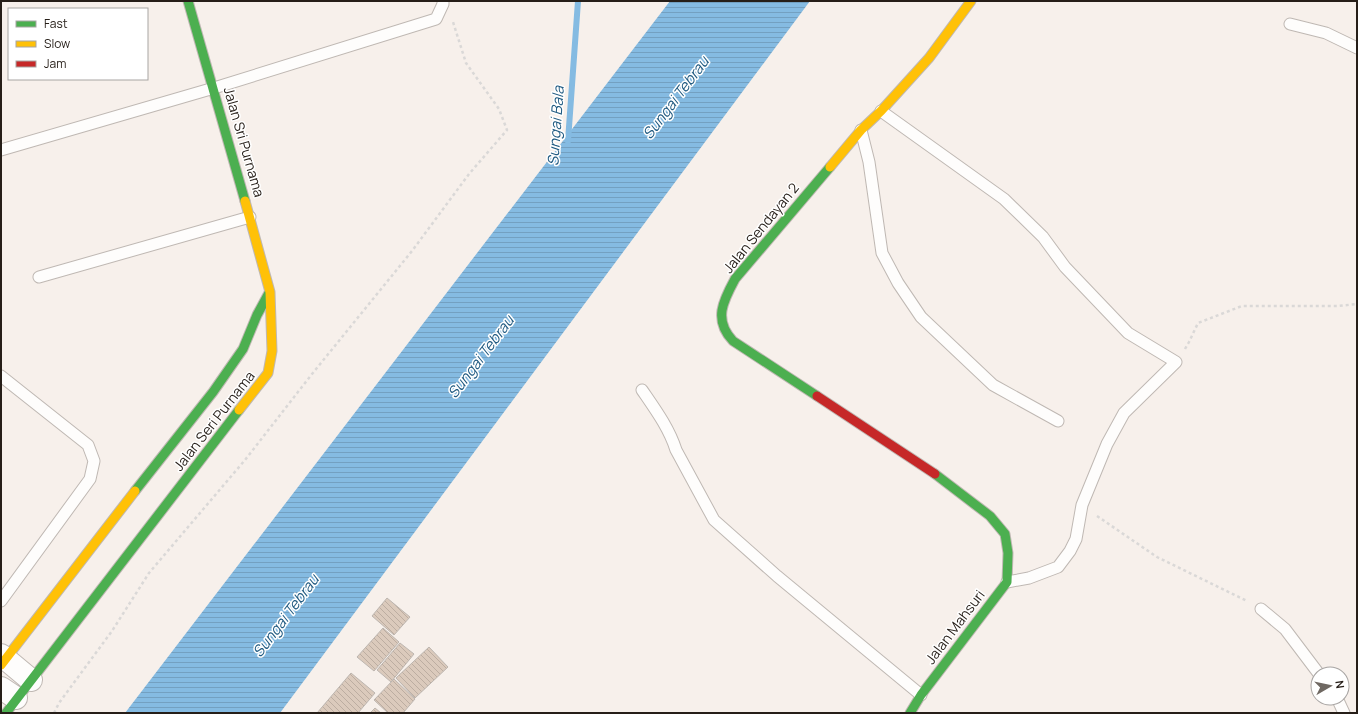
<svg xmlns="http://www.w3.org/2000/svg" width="1358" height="714" viewBox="0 0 1358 714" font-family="Manrope,sans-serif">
	<defs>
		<pattern id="water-rules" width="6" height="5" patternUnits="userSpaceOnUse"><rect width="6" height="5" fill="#85bbe2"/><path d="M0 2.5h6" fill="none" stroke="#73a0c1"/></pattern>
		<pattern id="building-back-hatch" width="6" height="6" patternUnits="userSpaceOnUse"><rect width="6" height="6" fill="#dbcabc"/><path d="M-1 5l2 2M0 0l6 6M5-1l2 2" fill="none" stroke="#bcada1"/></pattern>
	</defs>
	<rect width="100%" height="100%" fill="#f7f0eb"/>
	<!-- water -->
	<path fill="url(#water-rules)" d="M670 1H810L280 713H125Z"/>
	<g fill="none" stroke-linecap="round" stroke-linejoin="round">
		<!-- stream -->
		<path stroke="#85bbe2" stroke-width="6" d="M568 141 578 1"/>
	</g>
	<!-- building -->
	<path fill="url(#building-back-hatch)" stroke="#bdb6b0" d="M387 598 410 617 394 635 372 616Z
		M383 628 399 642 374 671 357 657Z
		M400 643 414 654 391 682 377 670Z
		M429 647 448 667 415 698 396 678Z
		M351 673 375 693 358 713H317Z
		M394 679 415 699 403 713H388L374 700Z
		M375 708 381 713H370Z"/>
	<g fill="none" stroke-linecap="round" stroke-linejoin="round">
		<defs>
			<path id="lane" d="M1290 24 1326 33 1357 48
				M881 111 1004 199 1043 237 1065 267 1128 333 1176 362 1124 413 1107 444 1082 505 1076 539 1070 551 1058 567 1029 578 1007 582
				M861 130 869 162 882 253 898 283 921 317 993 385 1058 421
				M1 150 214 88 436 19 443 4V1
				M39 277 250 217
				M1 376 88 445 94 461 90 479 1 601
				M642 390C655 409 669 428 676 450L714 520 777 576 921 695
				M1261 609 1285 629 1319 674
				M1337 698 1344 713"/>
			<path id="street" d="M1 655 31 680
				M1 688 16 698"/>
			<path id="fast" d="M188 1 245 201
				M817 396 733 341C713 320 723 301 735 279L830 167
				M135 491 213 392 243 349 257 315 269 293
				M6 713 239 410
				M910 713 921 695 1007 582 1008 553 1005 534 990 516 935 474"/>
			<path id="slow" d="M830 167 861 130 881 111 929 58 971 1
				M239 410 268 373 272 351 270 292 245 201
				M1 665 135 491"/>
			<path id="jam" d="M817 396 935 474"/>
		</defs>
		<!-- lane casing -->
		<use href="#lane" stroke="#bfb8b3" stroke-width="13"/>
		<!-- street casing -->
		<use href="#street" stroke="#bfb8b3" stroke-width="24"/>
		<!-- fast casing -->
		<use href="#fast" stroke="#bfb8b3" stroke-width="11"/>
		<!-- slow casing -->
		<use href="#slow" stroke="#bfb8b3" stroke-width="11"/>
		<!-- jam casing -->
		<use href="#jam" stroke="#bfb8b3" stroke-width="11"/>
		<!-- path -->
		<path stroke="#dad8d7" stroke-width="2.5" stroke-dasharray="3 3" stroke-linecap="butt" d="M1185 349 1189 342 1198 323 1242 306H1338L1357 304
			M1097 516 1157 557 1247 601
			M54 713 59 703 112 631 149 573 245 460 312 374 412 251 469 174 507 130 499 109 466 63 453 22"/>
		<!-- lane -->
		<use href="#lane" stroke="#fefdfc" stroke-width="11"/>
		<!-- street -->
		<use href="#street" stroke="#fefdfc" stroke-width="22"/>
		<!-- fast -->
		<use href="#fast" stroke="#4caf50" stroke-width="9"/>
		<!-- slow -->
		<use href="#slow" stroke="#ffc107" stroke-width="9"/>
		<!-- jam -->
		<use href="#jam" stroke="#c62828" stroke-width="9"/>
	</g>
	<g text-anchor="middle" stroke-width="3" stroke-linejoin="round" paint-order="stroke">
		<!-- street labels -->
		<g font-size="14" fill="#261e18" stroke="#fff">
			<text transform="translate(244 142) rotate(74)" y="5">Jalan Sri Purnama</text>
			<text transform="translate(761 228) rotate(-51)" y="5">Jalan Sendayan 2</text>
			<text transform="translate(214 421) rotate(-52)" y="5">Jalan Seri Purnama</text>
			<text transform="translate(955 627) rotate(-53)" y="5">Jalan Mahsuri</text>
		</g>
		<!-- water labels -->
		<g font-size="15" font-style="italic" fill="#215b82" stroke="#fff">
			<text transform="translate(676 98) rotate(-53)" y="5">Sungai Tebrau</text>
			<text transform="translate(556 126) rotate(-86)" y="5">Sungai Bala</text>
			<text transform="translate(481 357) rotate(-53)" y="5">Sungai Tebrau</text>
			<text transform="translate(286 616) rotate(-53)" y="5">Sungai Tebrau</text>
		</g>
	</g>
	<!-- border -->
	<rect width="1358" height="714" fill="none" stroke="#261e18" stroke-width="4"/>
	<!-- legend -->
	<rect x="8" y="8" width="140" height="72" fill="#ffffff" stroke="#a8a5a3"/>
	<rect x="16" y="21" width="20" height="6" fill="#4caf50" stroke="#a8a5a3"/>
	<text x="44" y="28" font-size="12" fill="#261e18">Fast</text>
	<rect x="16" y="41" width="20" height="6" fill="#ffc107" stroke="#a8a5a3"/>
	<text x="44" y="48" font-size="12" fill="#261e18">Slow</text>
	<rect x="16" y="61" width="20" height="6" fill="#c62828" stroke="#a8a5a3"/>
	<text x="44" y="68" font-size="12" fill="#261e18">Jam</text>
	<!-- north arrow -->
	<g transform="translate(1330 686) rotate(81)"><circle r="19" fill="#ffffff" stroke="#a8a5a3"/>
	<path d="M0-3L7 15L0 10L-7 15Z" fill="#6f6862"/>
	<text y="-6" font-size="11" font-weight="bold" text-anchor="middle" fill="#261e18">N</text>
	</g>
</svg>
